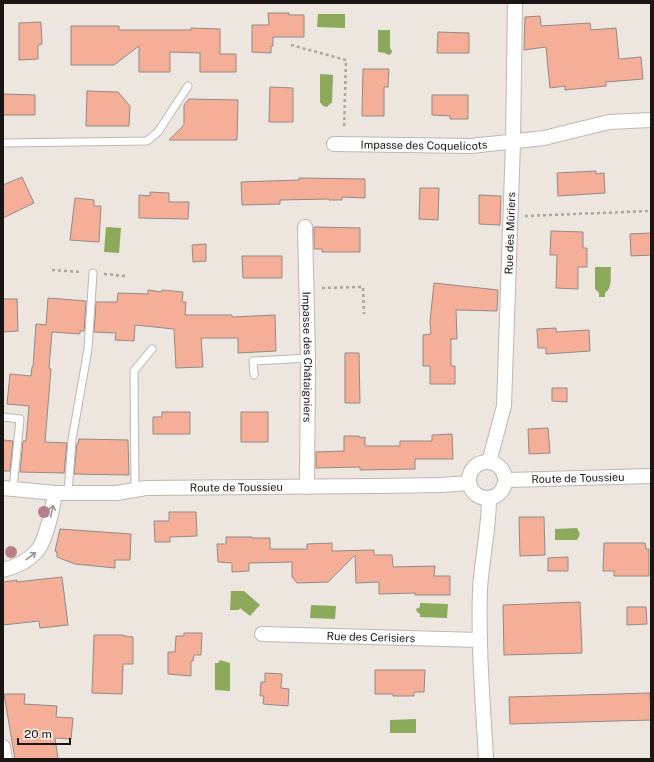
<svg xmlns="http://www.w3.org/2000/svg" width="654" height="762" viewBox="0 0 654 762" font-family="'Public Sans',sans-serif">
	<rect width="100%" height="100%" fill="#ede6de"/>
	<!-- water -->
	<path fill="#8daa5c" d="M318 14H345V28L317 27Z
		M378 30H390V48L392 51 391 54 388 55 385 53 378 52Z
		M320 74 333 75 332 103H331L327 107 323 106 321 103H320Z
		M106 227 121 228 119 253 104 252Z
		M595 267H611C610 276 613 287 605 293V297H599V293L595 289Z
		M577 528 580 534 577 540H555V529Z
		M231 591H244L260 605 250 616 240 608 239 610H230Z
		M420 603 448 604 447 618 420 617V614L417 612 416 609 420 607Z
		M311 605 336 606 335 619 310 618Z
		M220 660 230 663V691L215 690V663H218Z
		M416 719V733H390V720Z"/>
	<!-- building -->
	<path fill="#f5af99" stroke="#938986" d="M268 13H289V15H304V37H273V46H271V53L252 52V25H269Z
		M540 16 541 26 590 23 591 30 616 28 619 59 641 57 643 79 606 82V86L565 90V86L550 88 546 47 524 50 525 17Z
		M41 22 42 44 38 45V59L19 60V23Z
		M71 26H119V30H191V28L220 29V54H236V72H200V53L170 52V72H139V46L114 65H71Z
		M438 32 469 33V53H437Z
		M363 69H389L388 87H384V116H362Z
		M270 87 293 88V122H269Z
		M87 91 118 92 130 106 129 126H86Z
		M3 94 35 95V115H3Z
		M432 95H468V119H450V116L432 115Z
		M189 99 238 100 237 140H169L184 125V105Z
		M596 171V174L604 173 605 193 558 196 557 173Z
		M22 177 34 203 3 218V185Z
		M299 178 365 179V198L342 197V200H329V199L280 200V204L242 205 241 182 299 180Z
		M420 188H439L438 220 419 219Z
		M150 192 169 193V202H189L188 219 139 218V195L150 196Z
		M479 195 501 196 500 225 479 224Z
		M75 198 94 200V206H101L99 242 70 240Z
		M314 227 360 228V252H322V249H314Z
		M551 231 583 232V248H587V267H578V289L556 288 557 255H550Z
		M651 233V255L631 256 630 234Z
		M206 244V261L193 262 192 245Z
		M242 256H282V278H243Z
		M434 283 498 290 497 311 456 310 457 339H451V366H455V384H430V366H423V335L431 334 430 322Z
		M148 290 162 292V290L183 292 182 302H186L185 315H232V317L275 315 276 351 238 353V338H201L203 367 176 368 174 329 135 325 134 341 115 340 116 333 94 332 96 302H117L118 293 148 294Z
		M48 298 86 301 84 331H80V334L52 332 49 368 51 369 45 442 67 443 64 473 20 472 23 441H26L29 406 7 404 10 374 31 376 32 367H33L36 324 46 325Z
		M3 299H17L18 331 3 332Z
		M556 328V332L589 330 590 351 546 354V348H538L537 329Z
		M345 353H359L360 403H345Z
		M552 388H567V402L552 401Z
		M162 412H190V434H153V417H162Z
		M241 412H268V442H241Z
		M548 428 550 453 529 454 528 429Z
		M452 434 453 459H415V469L360 470V467L316 468V452L344 451V436H359L360 438 365 437V446H400V441H432V435Z
		M79 439 128 440 129 475 74 474 77 444H78Z
		M3 440 13 441 10 471H3Z
		M169 512H196L197 536 170 537V542H155L154 521H169Z
		M519 517H544L545 555 520 556Z
		M60 529 131 534 130 560H115V568L75 564 57 557V552L55 551Z
		M226 537H252V538H270V549H307V544L332 543V551L374 550V555H392L393 567 435 566 434 576H450V595H415V593L379 594V582L356 583 355 555 328 582 297 583 292 577V562L249 563V571L232 572V563L218 562 217 544H226Z
		M604 543H645L646 549H649V576H614V571H603Z
		M568 557V571H548V558Z
		M62 577 68 625 40 628 39 621 3 625V582L17 580V582Z
		M580 602 582 653 504 655 503 605Z
		M627 607H646L647 624 627 625Z
		M184 633H202L201 655H194L193 661H191V676L168 674V652H175L176 636H184Z
		M94 635H124V636L133 637V664H123L122 694 92 693Z
		M375 670H425L424 692H414V696H393V694H375Z
		M265 673 282 674 281 688 289 689 288 706 263 704 264 696H260L261 682H265Z
		M650 693 651 720 510 724 509 697Z
		M4 694H25L24 704 57 706 56 717 73 718 71 739 55 738 58 759H15Z"/>
	<g fill="none" stroke-linecap="round" stroke-linejoin="round">
		<defs>
			<path id="lane" d="M3 143 147 141 158 132 188 86
				M254 375 253 361 308 358
				M3 417 20 419 13 489
				M135 490 134 371 152 349
				M68 493 72 440 88 349 93 273"/>
			<g id="street">
				<path id="s1" d="M334 144 471 146 544 138 609 122 651 120"/>
				<path id="s2" d="M305 227 308 358 307 487"/>
				<path id="s3" d="M489 462 504 406 513 142 515 3"/>
				<circle cx="487" cy="480" r="18"/>
				<path id="s4" d="M505 480 651 476"/>
				<path id="s5" d="M3 488 55 493H117L146 488 376 486 442 485 469 483"/>
				<path d="M3 570C15 567 27 562 36 552 46 542 53 507 55 493"/>
				<path id="s6" d="M262 634 480 640"/>
				<path d="M3 747 5 759"/>
				<path d="M486 759C483 703 478 645 480 589 482 558 489 529 489 498"/>
			</g>
		</defs>
		<!-- lane casing -->
		<use href="#lane" stroke="#beb7b0" stroke-width="9"/>
		<!-- street casing -->
		<use href="#street" stroke="#beb7b0" stroke-width="16"/>
		<!-- path -->
		<path stroke="#aca6a0" stroke-width="2.5" stroke-dasharray="3 3" stroke-linecap="butt" d="M291 45 346 60 344 129
			M525 216 651 211
			M52 270 81 272
			M104 274 125 276
			M322 288 363 287 364 314"/>
		<!-- lane -->
		<use href="#lane" stroke="#fff" stroke-width="7"/>
		<!-- street -->
		<use href="#street" stroke="#fff" stroke-width="14"/>
	</g>
	<!-- trees -->
	<g fill="#ba7e8a">
		<circle cx="44" cy="512" r="6"/>
		<circle cx="11" cy="552" r="6"/>
	</g>
	<!-- one-way arrows -->
	<defs><path id="oneway-shaft" d="M-6 0H5M1.5-3L5.5 0L1.5 3" fill="none" stroke-width="1.6" stroke-linecap="round" stroke-linejoin="round"/></defs>
	<g stroke="#989695">
		<use href="#oneway-shaft" transform="translate(52 511) rotate(-77)"/>
		<use href="#oneway-shaft" transform="translate(31 556) rotate(-37)"/>
	</g>
	<g text-anchor="middle" stroke-width="3" stroke-linejoin="round" paint-order="stroke">
		<!-- street labels -->
		<g font-size="11" fill="#191613" stroke="#fbf3ec">
			<text dy="4" stroke="none"><textPath href="#s1" startOffset="90">Impasse des Coquelicots</textPath></text>
			<text dy="4" stroke="none"><textPath href="#s3" startOffset="231">Rue des Mûriers</textPath></text>
			<text dy="4" stroke="none"><textPath href="#s2" startOffset="130">Impasse des Châtaigniers</textPath></text>
			<text dy="4" stroke="none"><textPath href="#s4" startOffset="73">Route de Toussieu</textPath></text>
			<text dy="4" stroke="none"><textPath href="#s5" startOffset="234">Route de Toussieu</textPath></text>
			<text dy="4" stroke="none"><textPath href="#s6" startOffset="109">Rue des Cerisiers</textPath></text>
		</g>
	</g>
	<!-- border -->
	<rect width="654" height="762" fill="none" stroke="#191613" stroke-width="8"/>
	<!-- scale -->
	<path d="M18 738v6h52v-6" fill="none" stroke="#191613" stroke-width="2"/>
	<text x="24" y="738" font-size="12" fill="#191613" stroke="#fbf3ec" stroke-width="3" paint-order="stroke">20 m</text>
</svg>
